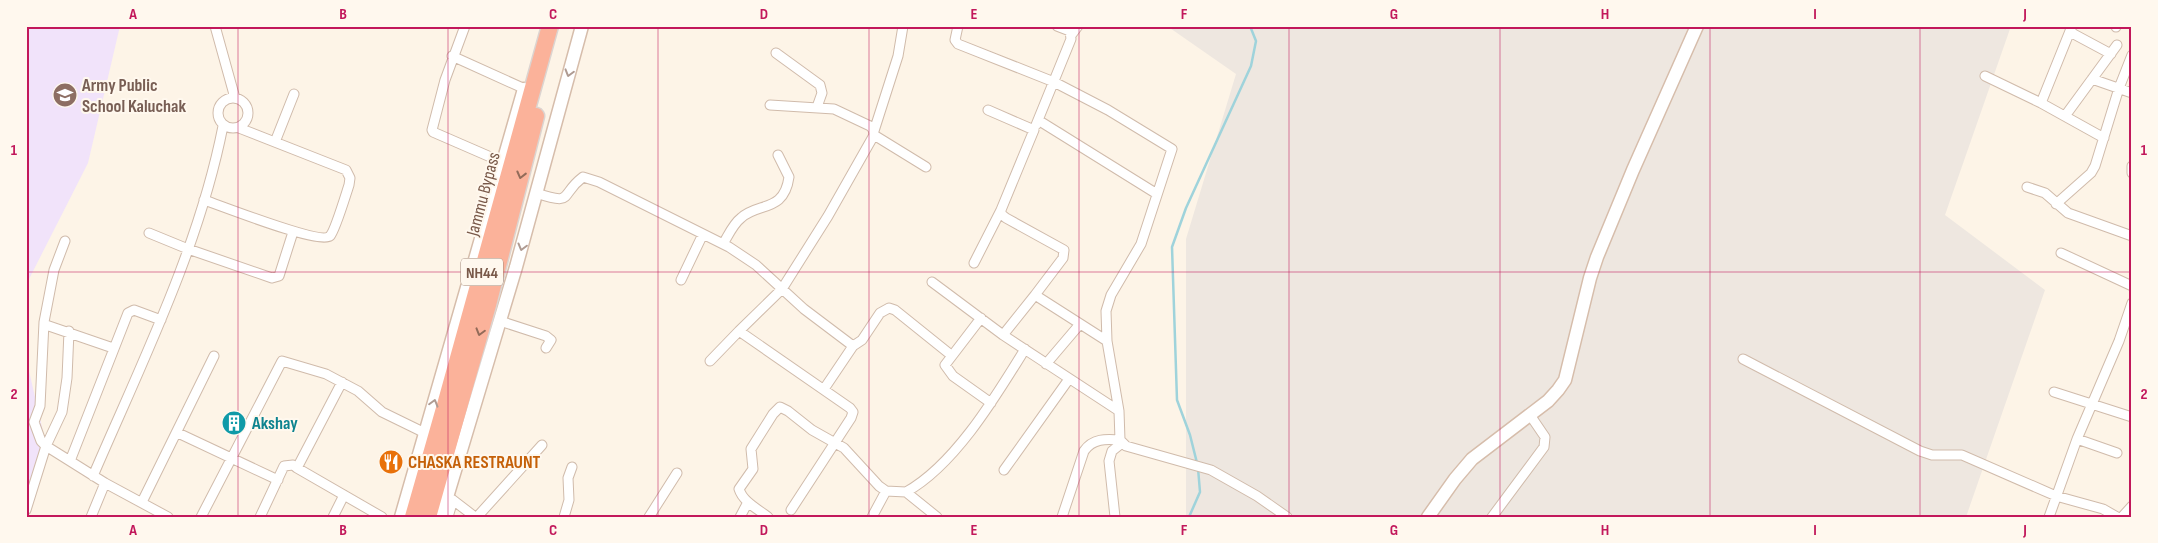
<svg xmlns="http://www.w3.org/2000/svg" width="2158" height="543" viewBox="0 0 2158 543" font-family="'Sofia Sans Condensed',sans-serif">
	<rect width="100%" height="100%" fill="#fdf4e7"/>
	<!-- industrial -->
	<path fill="#eee7e0" d="M1167 26H2011L1945 215 2045 290 1966 517H1186V239L1236 74Z"/>
	<!-- education -->
	<path fill="#f1e3fa" d="M26 26H120L88 163 26 285Z
		M26 358 45 440 26 502Z"/>
	<g fill="none" stroke-linecap="round" stroke-linejoin="round">
		<!-- stream -->
		<path stroke="#9fd3db" stroke-width="2.5" d="M1197 463 1190 435 1177 400 1172 247 1186 208 1251 66 1256 41 1250 26
			M1189 517 1200 492 1198 468"/>
		<defs>
			<path id="street" d="M215 26 235 98
				M465 26 445 80 432 130 433 132 502 162
				M958 26 955 40 958 44 1054 82 1108 110 1172 149 1141 244 1111 295 1106 311 1107 341 1119 411 1120 440 1126 446 1211 470 1257 496 1287 517
				M2116 27V26
				M2070 32 2111 54
				M1072 34 1078 26
				M776 53 820 85 822 93 817 107
				M452 56 525 89
				M1985 76 2041 103 2104 138
				M2092 79 2132 93
				M218 113a15 15 0 1 1 30 0a15 15 0 1 1-30 0Z
				M2041 103 2072 26
				M988 110 1034 130 1001 210V214L1006 218 1064 250 1063 258 1035 295
				M2065 116 2117 45
				M1038 120 1157 194
				M1036 125 1071 39 1070 31 1057 26
				M874 131 898 56 903 26
				M874 135 926 167
				M275 142 294 94
				M2132 166V173
				M2027 187 2045 193 2068 213 2132 236
				M536 193C575 206 559 195 583 177L599 182 729 247 756 265 804 309 853 346
				M204 200C222 206 320 245 330 236 335 231 346 194 349 185L350 178 346 170 239 128
				M2056 204 2091 173 2095 166 2119 88 2132 55
				M149 233 188 249 272 278 279 276 293 232
				M65 241 54 270 44 322 46 325 113 348
				M723 244C728 236 733 224 741 218 758 202 784 213 789 177L778 155
				M2061 253 2132 286
				M974 263 1001 210
				M681 280 703 234
				M932 282 1003 335
				M981 318 945 365 953 376 991 403
				M500 321 546 336 551 340 546 348
				M69 331 67 378 62 412 46 446 105 483 168 517
				M739 331 782 289 828 216 874 135 873 129 870 126 834 109 770 105
				M1107 341 1035 295 1003 335 1119 411
				M1743 359 1920 451 1932 455H1962L2056 496 2103 509 2117 517
				M710 361 739 331 850 408 853 412 851 418 791 510
				M1046 364 1080 324
				M342 382 297 468 382 517
				M824 389 853 346 862 340 880 313 889 308 895 310 951 355
				M2054 392 2132 417
				M178 433 278 480
				M2077 439 2117 453
				M70 461 128 313 134 310 161 320
				M1004 470 1069 379
				M93 476C142 362 199 248 223 126
				M906 492C955 465 996 396 1025 349
				M441 496 453 500 475 517
				M142 502 214 356
				M26 510 46 446 41 441 34 422 40 406 44 322
				M91 517 105 483
				M201 517 282 361 326 374 358 391 382 412 425 433
				M260 517 284 466 293 465 297 468
				M333 517 344 495
				M448 517 453 500
				M477 517 542 445
				M564 517 569 500 568 478 572 467
				M649 517 677 473
				M740 517 748 502
				M768 517C758 509 743 502 739 489L753 469 751 449 773 414 780 407 788 411 812 430 844 448 879 486 886 491 906 492 937 517
				M872 517 886 491
				M1062 517 1084 451C1093 438 1106 439 1120 440
				M1115 517 1109 461 1112 451 1122 443
				M1492 517 1544 447 1545 437 1530 415
				M2049 517 2077 439 2119 341 2132 303
				M2122 517 2132 506"/>
			<path id="secondary" d="M401 517 524 89
				M441 517 516 267 582 26
				M1428 517 1455 479 1472 459 1548 401 1558 390 1565 380 1590 278 1597 257 1633 170 1697 26"/>
			<path id="highway" d="M413 517 445 405 550 26
				M428 517 488 305 536 116"/>
		</defs>
		<!-- street casing -->
		<use href="#street" stroke="#d0bbab" stroke-width="11"/>
		<!-- secondary casing -->
		<use href="#secondary" stroke="#d6bdab" stroke-width="15"/>
		<!-- highway casing -->
		<use href="#highway" stroke="#dcd4d0" stroke-width="19"/>
		<!-- street -->
		<use href="#street" stroke="#fff" stroke-width="9"/>
		<!-- secondary -->
		<use href="#secondary" stroke="#fff" stroke-width="12"/>
		<!-- highway -->
		<use href="#highway" stroke="#fbb29a" stroke-width="16"/>
	</g>
	<!-- one-way arrows -->
	<defs><path id="oneway-chevron" d="M-2-3.5L2.5 0L-2 3.5" fill="none" stroke-width="1.6" stroke-linecap="round" stroke-linejoin="round" transform="scale(1.25)"/></defs>
	<g stroke="#af9b92">
		<use href="#oneway-chevron" transform="translate(569 73) rotate(106)"/>
		<use href="#oneway-chevron" transform="translate(522 247) rotate(105)"/>
		<use href="#oneway-chevron" transform="translate(434 403) rotate(-74)"/>
	</g>
	<g stroke="#936b59">
		<use href="#oneway-chevron" transform="translate(521 175) rotate(104)"/>
		<use href="#oneway-chevron" transform="translate(480 332) rotate(106)"/>
	</g>
	<!-- grid -->
	<path fill="none" stroke="#c2185b" stroke-width="1" stroke-opacity="0.55" d="M238 26V517M448 26V517M658 26V517M869 26V517M1079 26V517M1289 26V517M1500 26V517M1710 26V517M1920 26V517M26 272H2132"/>
	<!-- icons -->
	<defs>
		<symbol id="school-disc" viewBox="-11 -11 22 22"><circle r="9.5" fill="#8d6e63" stroke="#fff8ee"/><path d="M0-5L7-2L0 1L-7-2ZM-4 1L0 2.5L4 1V4Q0 6-4 4Z" fill="#fff"/></symbol>
		<symbol id="building-disc" viewBox="-11 -11 22 22"><circle r="9.5" fill="#0f9aa8" stroke="#fff8ee"/><path d="M-4-6H4V6H1V3H-1V6H-4ZM-2.5-4.3h1.7v1.8h-1.7ZM.8-4.3h1.7v1.8H.8ZM-2.5-1h1.7V.8h-1.7ZM.8-1h1.7V.8H.8Z" fill="#fff"/></symbol>
		<symbol id="restaurant-disc" viewBox="-11 -11 22 22"><circle r="9.5" fill="#e8710a" stroke="#fff8ee"/><path d="M-5-6h1v4h1v-4h1v4h1v-4h1v5L-1.5 .5V6h-2V.5L-5-1ZM5-6V6H3V1.5H1.5Q1.5-4 5-6Z" fill="#fff"/></symbol>
	</defs>
	<g fill-rule="evenodd">
		<use href="#school-disc" x="51" y="81" width="28" height="28"/>
		<use href="#building-disc" x="220" y="409" width="28" height="28"/>
		<use href="#restaurant-disc" x="377" y="448" width="28" height="28"/>
	</g>
	<g text-anchor="middle" stroke-width="4" stroke-linejoin="round" paint-order="stroke">
		<!-- shield labels -->
		<rect fill="#fff8ee" stroke="#a1897a" stroke-width="1" x="461" y="258.5" width="42" height="27" rx="4"/>
		<g font-size="16" font-weight="bold" fill="#795949">
			<text x="482" y="278">NH44</text>
		</g>
		<!-- education labels -->
		<g font-size="18" font-weight="bold" fill="#785e54" stroke="#fff8ee" text-anchor="start">
			<text x="82" y="91">Army Public<tspan x="82" dy="21">School Kaluchak</tspan></text>
		</g>
		<!-- street labels -->
		<g font-size="18" fill="#795949" stroke="#fff8ee">
			<text transform="translate(483 194) rotate(-75)" y="6">Jammu Bypass</text>
		</g>
		<!-- culture labels -->
		<g font-size="18" font-weight="bold" fill="#0d838f" stroke="#fff8ee" text-anchor="start">
			<text x="252" y="429">Akshay</text>
		</g>
		<!-- food labels -->
		<g font-size="18" font-weight="bold" fill="#c56008" stroke="#fff8ee" text-anchor="start">
			<text x="408" y="468">CHASKA RESTRAUNT</text>
		</g>
	</g>
	<!-- border -->
	<rect width="2158" height="543" fill="none" stroke="#fff8ee" stroke-width="55"/>
	<rect x="28" y="28" width="2102" height="488" fill="none" stroke="#c2185b" stroke-width="2"/>
	<g font-size="16" text-anchor="middle" font-weight="bold" fill="#c2185b">
		<text x="133" y="19">A</text>
		<text x="343" y="19">B</text>
		<text x="553" y="19">C</text>
		<text x="764" y="19">D</text>
		<text x="974" y="19">E</text>
		<text x="1184" y="19">F</text>
		<text x="1394" y="19">G</text>
		<text x="1605" y="19">H</text>
		<text x="1815" y="19">I</text>
		<text x="2025" y="19">J</text>
		<text x="14" y="155">1</text>
		<text x="2144" y="155">1</text>
		<text x="14" y="399">2</text>
		<text x="2144" y="399">2</text>
		<text x="133" y="535">A</text>
		<text x="343" y="535">B</text>
		<text x="553" y="535">C</text>
		<text x="764" y="535">D</text>
		<text x="974" y="535">E</text>
		<text x="1184" y="535">F</text>
		<text x="1394" y="535">G</text>
		<text x="1605" y="535">H</text>
		<text x="1815" y="535">I</text>
		<text x="2025" y="535">J</text>
	</g>
</svg>
